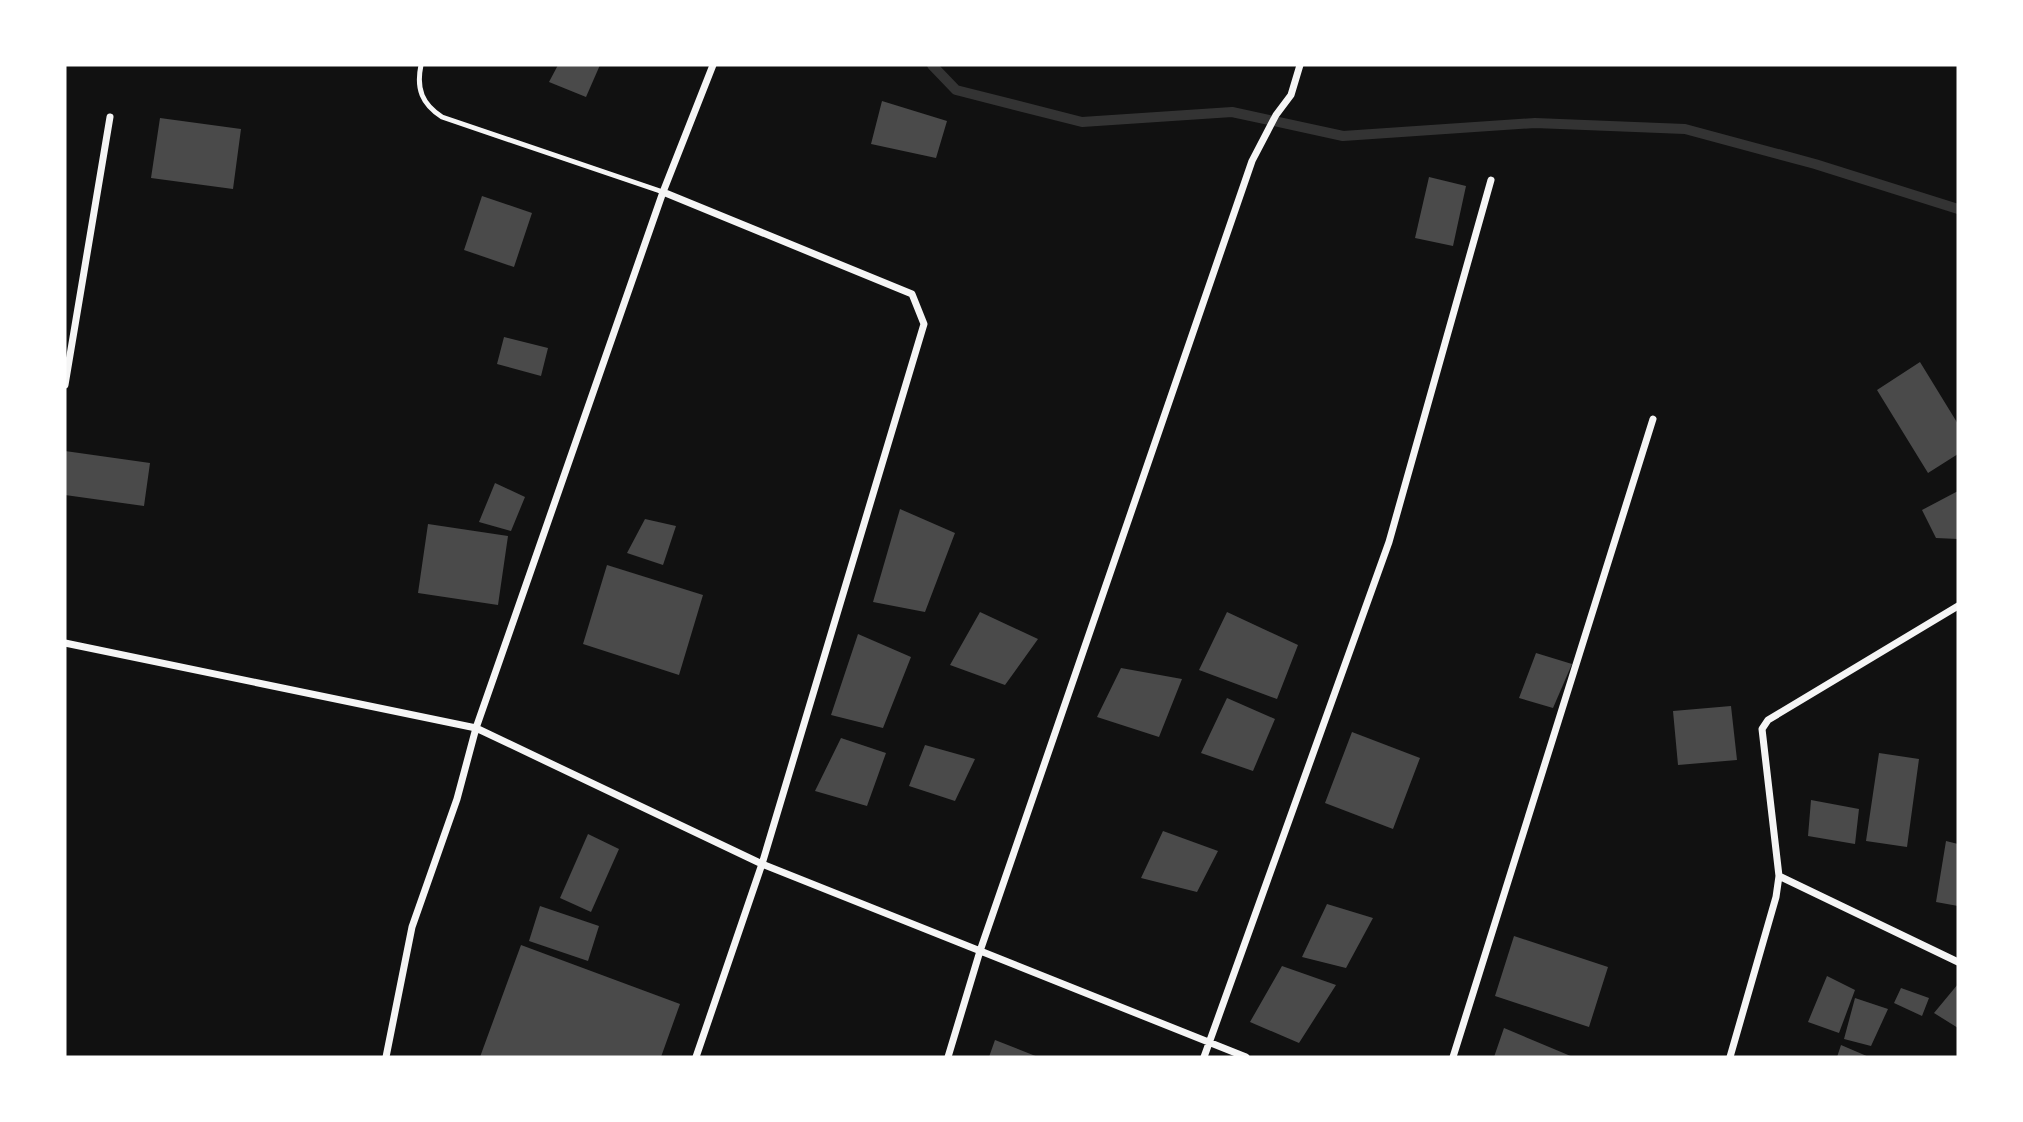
<svg xmlns="http://www.w3.org/2000/svg" width="2023" height="1122" viewBox="0 0 2023 1122" font-family="'DM Sans',sans-serif">
	<rect width="100%" height="100%" fill="#111"/>
	<g fill="none" stroke-linecap="round" stroke-linejoin="round">
		<!-- stream -->
		<path stroke="#333" stroke-width="10" d="M932 65 956 90 1082 122 1232 112 1343 136 1535 123 1685 129 1815 164 1958 209"/>
	</g>
	<!-- building -->
	<path fill="#4a4a4a" d="M558 65H600L586 97 549 82Z
		M882 101 947 121 936 158 871 144Z
		M160 118 241 129 233 189 151 178Z
		M1429 177 1466 186 1453 246 1415 238Z
		M482 196 532 213 514 267 464 250Z
		M504 337 548 348 541 376 497 364Z
		M1920 362 1958 424V454L1928 473 1877 390Z
		M65 451 150 463 144 506 65 495Z
		M495 483 525 497 511 531 479 522Z
		M1958 491V539L1936 538 1922 510Z
		M900 509 955 533 925 612 873 602Z
		M645 519 676 526 663 565 627 553Z
		M428 524 508 536 498 605 418 593Z
		M607 565 703 595 679 675 583 644Z
		M980 612 1038 639 1005 685 950 665Z
		M1227 612 1298 645 1277 699 1199 670Z
		M858 634 911 657 883 728 831 715Z
		M1536 653 1572 664 1553 708 1519 698Z
		M1121 668 1182 679 1159 737 1097 717Z
		M1227 698 1275 719 1253 771 1201 753Z
		M1731 706 1737 760 1678 765 1673 711Z
		M1352 732 1420 758 1393 829 1325 803Z
		M841 738 886 753 867 806 815 791Z
		M925 745 975 759 955 801 909 786Z
		M1879 753 1919 759 1907 847 1866 841Z
		M1811 800 1859 809 1855 844 1808 836Z
		M1163 831 1218 851 1197 892 1141 878Z
		M588 834 619 849 591 912 560 898Z
		M1946 841 1958 844V906L1936 902Z
		M1327 904 1373 918 1346 968 1302 957Z
		M540 906 599 926 588 961 529 941Z
		M1514 936 1608 967 1589 1027 1495 996Z
		M521 945 680 1004 661 1057H480Z
		M1282 966 1336 985 1299 1043 1250 1022Z
		M1827 976 1855 990 1839 1033 1808 1022Z
		M1958 984V1028L1934 1013Z
		M1901 988 1929 998 1922 1016 1894 1003Z
		M1855 998 1888 1009 1871 1046 1844 1039Z
		M1504 1028 1573 1057H1494Z
		M995 1040 1038 1057H989Z
		M1841 1045 1869 1057H1837Z"/>
	<g fill="none" stroke-linecap="round" stroke-linejoin="round">
		<!-- service -->
		<path stroke="#f5f5f5" stroke-width="5" d="M421 65C416 89 422 104 442 117L663 192"/>
		<!-- minor -->
		<path stroke="#f5f5f5" stroke-width="7" d="M663 192 912 294 924 324 762 864 696 1057
			M65 385 110 117
			M65 643 476 728 762 864 1246 1057
			M1779 876 1958 962
			M386 1057 412 927 457 799 476 728 663 192 713 65
			M948 1057 980 951 1252 161 1276 115 1291 95 1300 65
			M1204 1057 1389 542 1491 180
			M1453 1057 1653 419
			M1730 1057 1776 897 1779 876 1762 729 1768 720 1958 606"/>
	</g>
	<!-- border -->
	<rect width="2023" height="1122" fill="none" stroke="#ffffff" stroke-width="133"/>
</svg>
